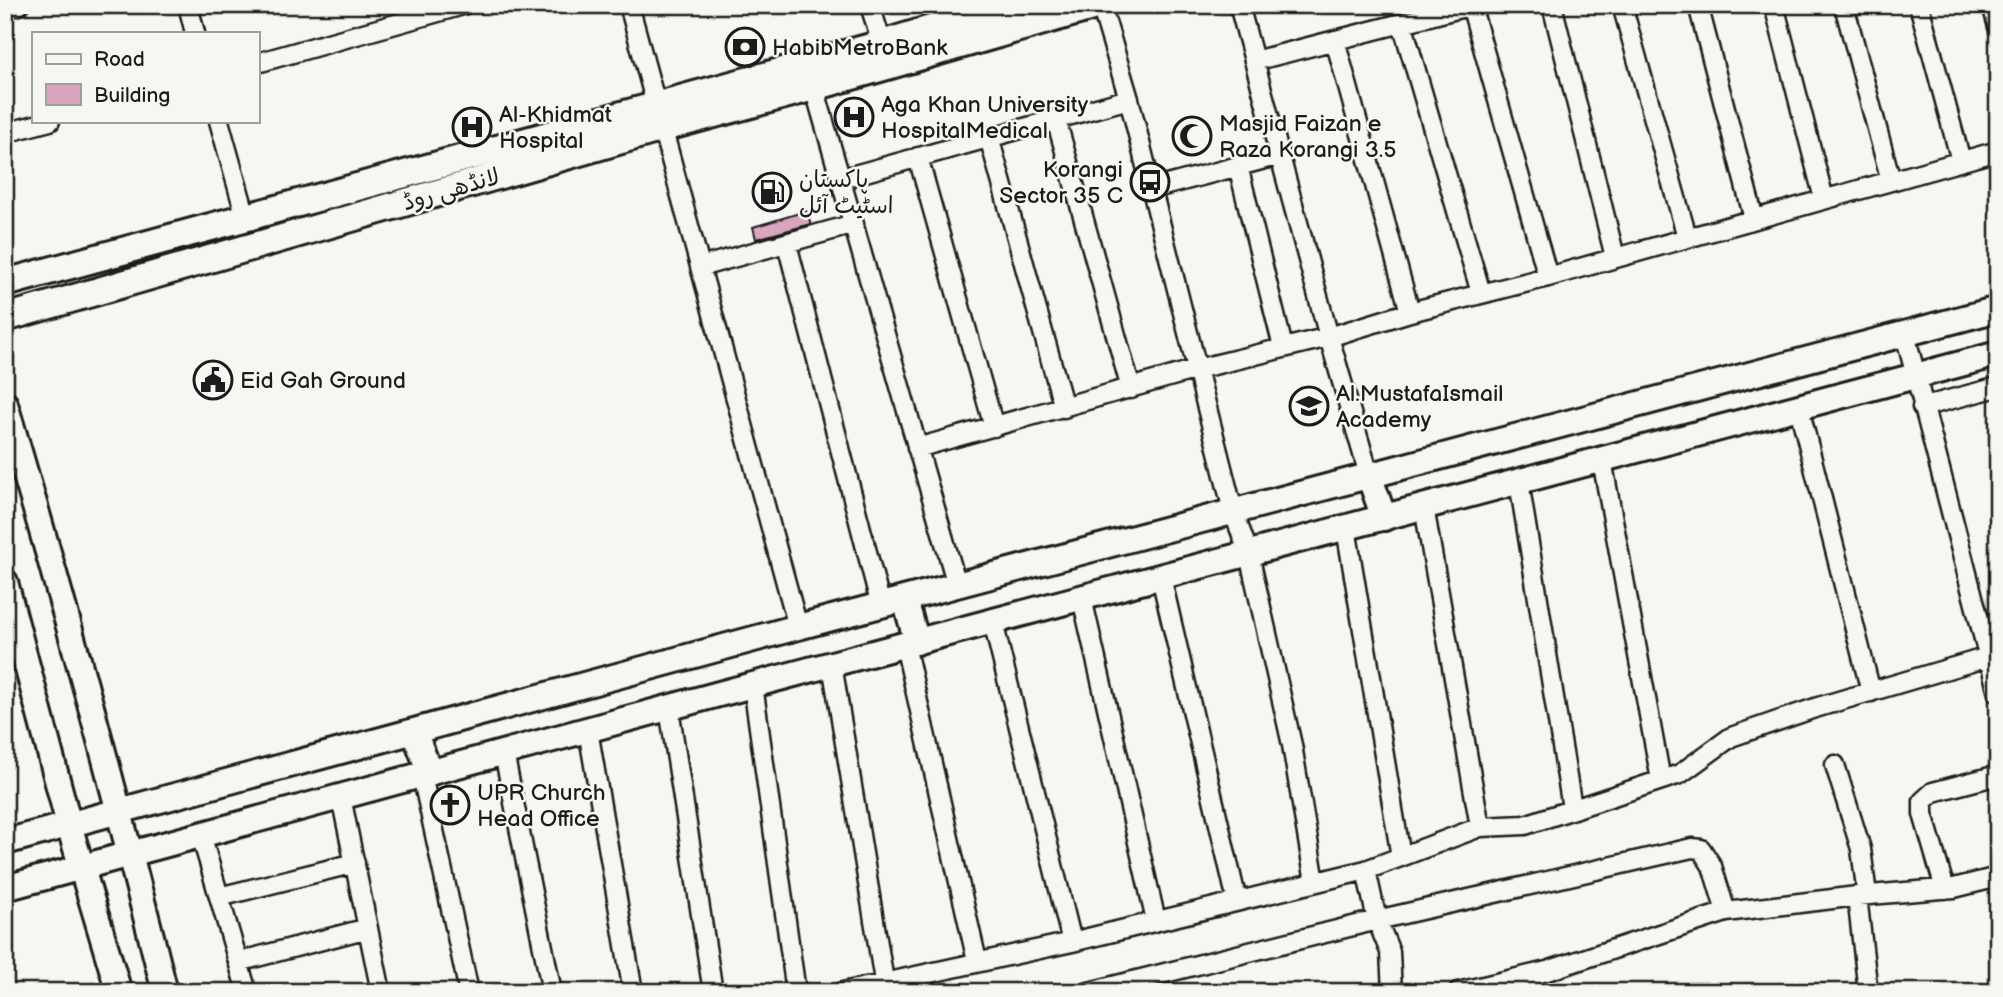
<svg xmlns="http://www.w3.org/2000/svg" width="2003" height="997" viewBox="0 0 2003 997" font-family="'Balsamiq Sans','Playpen Sans Arabic',sans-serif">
	<rect width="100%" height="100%" fill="#f6f6f2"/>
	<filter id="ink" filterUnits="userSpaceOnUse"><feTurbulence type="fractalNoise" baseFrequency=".0143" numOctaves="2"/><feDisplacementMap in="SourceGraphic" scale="14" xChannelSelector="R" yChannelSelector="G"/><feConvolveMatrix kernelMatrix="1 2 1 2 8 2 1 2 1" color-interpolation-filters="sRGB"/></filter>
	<g filter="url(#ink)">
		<!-- building -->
		<path fill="#daa5bf" stroke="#1c1c1c" stroke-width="2" d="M806 211 811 224 756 239 753 227Z"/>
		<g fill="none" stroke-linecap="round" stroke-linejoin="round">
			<defs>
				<path id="street" d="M188 5 195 33
					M629 5 798 627
					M870 5 882 44
					M1101 5 1129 99 1233 511 1249 554 1292 745 1315 882
					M1239 5 1329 337 1369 475
					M1471 5 1548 277
					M1552 5 1615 257
					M1622 5 1687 237
					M1698 5 1754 219
					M1774 5 1824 199
					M1844 5 1891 181
					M1919 5 1961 161
					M1992 5 1998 27
					M5 9 19 5
					M1402 23 1481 293
					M1335 40 1410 312
					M1254 61 1472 5
					M257 63 463 5
					M814 87 957 585
					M1056 119 1131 389
					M219 121 246 217
					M5 133 50 121
					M989 137 1064 408
					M918 157 994 427
					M1238 166 1283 347
					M840 179 1129 99
					M1152 189 1280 155
					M787 244 881 606
					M700 267 854 224
					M1905 334 1998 693
					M1922 407 1998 387
					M1799 408 1871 692
					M917 448 1197 369 1329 337 1410 312 1548 277 1998 151
					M1602 460 1661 780
					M1519 482 1572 808
					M1424 507 1480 827
					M1346 528 1401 857
					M1161 577 1237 901
					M1082 598 1156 921
					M993 622 1072 942
					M905 645 977 961
					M832 664 884 981
					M753 685 796 992
					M669 708 713 992
					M588 730 633 992
					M504 753 552 992
					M1835 765 1861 849 1867 895
					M422 775 469 992
					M341 797 381 992
					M201 835 247 992
					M1366 870 1377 920 1390 952 1392 992
					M1945 889 1923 814V801L1933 792 1998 775
					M1857 896 1868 992
					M219 897 355 863
					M238 962 368 928
					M843 992 1072 942 1366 870 1480 827 1525 825 1680 774 1731 737 1815 708 1988 657
					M1089 992 1377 920 1692 848 1701 849 1712 866 1726 912
					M1458 992 1547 971 1726 912 1857 896 1954 888 1998 877"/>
				<path id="secondary" d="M5 404C63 599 116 795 165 992
					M1369 475 1384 518
					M5 582 69 825 119 992
					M905 600 917 642
					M414 731 430 773
					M5 842 798 627 1998 309
					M5 888 719 694 1998 354"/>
				<path id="primary" d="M5 283 882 44 1010 5
					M5 318 663 128 814 87 1099 5"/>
			</defs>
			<!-- street casing -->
			<use href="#street" stroke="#1c1c1c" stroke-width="23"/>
			<!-- secondary casing -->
			<use href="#secondary" stroke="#1c1c1c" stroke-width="30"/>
			<!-- primary casing -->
			<use href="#primary" stroke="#1c1c1c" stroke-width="32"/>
			<!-- street -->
			<use href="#street" stroke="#f6f6f2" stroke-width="18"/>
			<!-- secondary -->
			<use href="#secondary" stroke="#f6f6f2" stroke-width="24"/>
			<!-- primary -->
			<use href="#primary" stroke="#f6f6f2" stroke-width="26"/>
		</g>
	</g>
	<!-- icons -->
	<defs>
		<symbol id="bank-ring" viewBox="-11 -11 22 22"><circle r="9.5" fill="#f6f6f2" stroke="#1c1c1c" stroke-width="1.5"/><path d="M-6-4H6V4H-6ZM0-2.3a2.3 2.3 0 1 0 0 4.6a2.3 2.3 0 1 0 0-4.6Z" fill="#1c1c1c"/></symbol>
		<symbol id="hospital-ring" viewBox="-11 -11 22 22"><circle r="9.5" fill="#f6f6f2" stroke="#1c1c1c" stroke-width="1.5"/><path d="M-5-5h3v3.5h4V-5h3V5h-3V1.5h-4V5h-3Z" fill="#1c1c1c"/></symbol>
		<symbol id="mosque-ring" viewBox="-11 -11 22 22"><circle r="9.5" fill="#f6f6f2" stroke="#1c1c1c" stroke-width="1.5"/><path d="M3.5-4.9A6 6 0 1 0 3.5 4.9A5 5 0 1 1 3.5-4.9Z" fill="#1c1c1c"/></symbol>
		<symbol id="bus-ring" viewBox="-11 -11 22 22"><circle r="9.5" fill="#f6f6f2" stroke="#1c1c1c" stroke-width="1.5"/><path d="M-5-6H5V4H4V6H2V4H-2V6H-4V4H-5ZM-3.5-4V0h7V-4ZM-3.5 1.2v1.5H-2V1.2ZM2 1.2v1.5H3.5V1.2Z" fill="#1c1c1c"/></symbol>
		<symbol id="fuel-ring" viewBox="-11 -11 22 22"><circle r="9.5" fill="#f6f6f2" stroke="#1c1c1c" stroke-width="1.5"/><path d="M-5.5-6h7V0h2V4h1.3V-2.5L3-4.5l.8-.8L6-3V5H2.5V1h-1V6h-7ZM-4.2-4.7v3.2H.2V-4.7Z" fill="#1c1c1c"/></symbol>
		<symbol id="civic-ring" viewBox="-11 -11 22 22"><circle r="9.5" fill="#f6f6f2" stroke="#1c1c1c" stroke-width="1.5"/><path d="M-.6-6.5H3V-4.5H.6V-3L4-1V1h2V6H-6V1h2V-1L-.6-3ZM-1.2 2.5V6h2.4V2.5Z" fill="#1c1c1c"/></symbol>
		<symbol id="school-ring" viewBox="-11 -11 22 22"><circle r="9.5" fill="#f6f6f2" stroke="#1c1c1c" stroke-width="1.5"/><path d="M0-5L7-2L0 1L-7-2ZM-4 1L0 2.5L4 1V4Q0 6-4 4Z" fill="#1c1c1c"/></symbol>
		<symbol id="church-ring" viewBox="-11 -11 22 22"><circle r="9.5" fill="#f6f6f2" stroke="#1c1c1c" stroke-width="1.5"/><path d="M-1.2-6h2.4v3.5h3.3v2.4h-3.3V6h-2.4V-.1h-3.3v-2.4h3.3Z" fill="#1c1c1c"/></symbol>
	</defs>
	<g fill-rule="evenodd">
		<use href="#bank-ring" x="723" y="25" width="44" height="44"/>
		<use href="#hospital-ring" x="832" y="95" width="44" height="44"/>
		<use href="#hospital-ring" x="450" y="105" width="44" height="44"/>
		<use href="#mosque-ring" x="1170" y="114" width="44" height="44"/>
		<use href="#bus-ring" x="1128" y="160" width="44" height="44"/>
		<use href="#fuel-ring" x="750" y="170" width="44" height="44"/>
		<use href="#civic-ring" x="191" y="358" width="44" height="44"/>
		<use href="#school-ring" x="1287" y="384" width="44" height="44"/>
		<use href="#church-ring" x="428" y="783" width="44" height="44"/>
	</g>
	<g text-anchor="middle" stroke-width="5" stroke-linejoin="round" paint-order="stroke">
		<!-- poi labels -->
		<g font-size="23" fill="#1c1c1c" stroke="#f6f6f2" text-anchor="start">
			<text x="772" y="55">HabibMetroBank</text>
			<text x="881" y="112">Aga Khan University<tspan x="881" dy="26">HospitalMedical</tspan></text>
			<text x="499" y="122">Al-Khidmat<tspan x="499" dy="26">Hospital</tspan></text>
			<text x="1219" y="131">Masjid Faizan e<tspan x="1219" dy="26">Raza Korangi 3.5</tspan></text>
			<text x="1123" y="177" text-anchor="end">Korangi<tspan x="1123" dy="26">Sector 35 C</tspan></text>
			<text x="799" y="187">پاکستان<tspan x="799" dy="26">اسٹیٹ آئل</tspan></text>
			<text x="240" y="388">Eid Gah Ground</text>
			<text x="1336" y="401">Al.MustafaIsmail<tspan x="1336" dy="26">Academy</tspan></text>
			<text x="477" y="800">UPR Church<tspan x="477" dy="26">Head Office</tspan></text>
		</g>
		<!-- street labels -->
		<g font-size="23" fill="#1c1c1c" stroke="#f6f6f2">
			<text transform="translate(451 189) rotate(-16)" y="8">لانڈھی روڈ</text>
		</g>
	</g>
	<!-- margin -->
	<rect width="2003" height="997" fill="none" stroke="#f6f6f2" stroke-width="28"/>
	<rect x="14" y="14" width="1975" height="969" fill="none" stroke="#1c1c1c" stroke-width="2.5" filter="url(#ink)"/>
	<!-- legend -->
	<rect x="32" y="32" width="228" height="91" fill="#f6f6f2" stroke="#9f9f9c" stroke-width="2"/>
	<rect x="46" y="54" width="35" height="10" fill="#f6f6f2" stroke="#9f9f9c" stroke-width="2"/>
	<text x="94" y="66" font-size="21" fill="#1c1c1c">Road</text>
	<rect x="46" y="84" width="35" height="21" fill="#daa5bf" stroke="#9f9f9c" stroke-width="2"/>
	<text x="94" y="102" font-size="21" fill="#1c1c1c">Building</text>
</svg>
